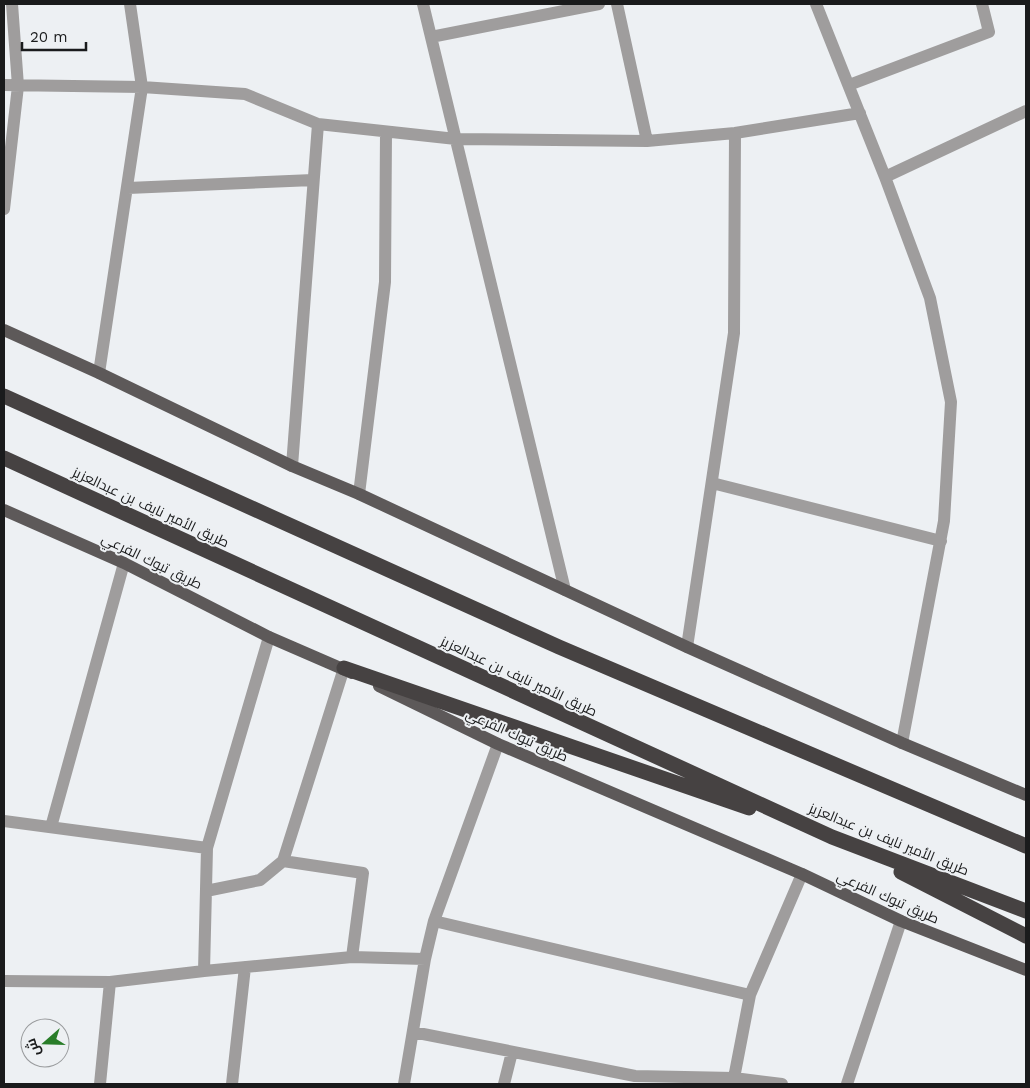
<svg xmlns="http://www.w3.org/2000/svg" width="1030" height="1088" viewBox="0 0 1030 1088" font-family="'Work Sans',Cairo,sans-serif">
	<rect width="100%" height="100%" fill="#edf0f3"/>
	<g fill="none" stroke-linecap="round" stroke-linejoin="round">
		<!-- minor -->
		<path stroke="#9f9d9d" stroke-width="12" d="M423 4 565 590
			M617 4 647 141
			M816 4 885 177 930 298 951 402 944 521 902 743
			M431 37 599 4
			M4 85 142 87 245 94 318 124 456 139 647 141 735 133 860 113
			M849 85 989 32 982 4
			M885 177 1026 111
			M128 188 313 180
			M4 209 18 86 12 4
			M99 373 142 87 130 4
			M292 466 318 124
			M712 483 941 541
			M359 494 385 282 386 132
			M687 647 734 333 735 133
			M4 821 207 848
			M51 827 124 563
			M283 861 363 873 352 957
			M206 891 260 880 283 861 344 668
			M434 921 750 995
			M204 971 207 848 269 637
			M4 981 110 982 204 971 352 957 425 959
			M413 1032 635 1076 734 1078 782 1084
			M734 1078 750 995 802 874
			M100 1084 110 982
			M232 1084 245 967
			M404 1084 425 959 434 921 498 744
			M504 1084 512 1052
			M847 1084 901 921"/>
		<!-- major -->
		<path stroke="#5d5959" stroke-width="12" d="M4 330 99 373 292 466 359 494 687 647 902 743 1026 795
			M4 510 124 563 269 637 352 673
			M379 686 498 744 802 874 901 921 1026 970"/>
		<!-- highway -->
		<path stroke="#464242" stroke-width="15" d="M4 396 559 647 1026 846
			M4 458 832 837 1026 911
			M344 668 749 808
			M901 872 1026 936"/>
	</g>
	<g text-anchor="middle" stroke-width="4" stroke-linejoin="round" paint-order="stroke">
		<!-- street labels -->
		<g font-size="14" fill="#1a1b1c" stroke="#edf0f3">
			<text transform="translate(151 507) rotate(25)" y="5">طريق الأمير نايف بن عبدالعزيز</text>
			<text transform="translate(152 561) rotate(26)" y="5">طريق تبوك الفرعي</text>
			<text transform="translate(519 676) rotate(25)" y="5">طريق الأمير نايف بن عبدالعزيز</text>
			<text transform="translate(517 735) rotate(24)" y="5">طريق تبوك الفرعي</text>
			<text transform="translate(889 839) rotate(22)" y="5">طريق الأمير نايف بن عبدالعزيز</text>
			<text transform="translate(888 897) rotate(24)" y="5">طريق تبوك الفرعي</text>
		</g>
	</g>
	<!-- border -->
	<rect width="1030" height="1088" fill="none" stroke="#1a1b1c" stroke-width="10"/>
	<!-- north arrow -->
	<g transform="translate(45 1043) rotate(250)"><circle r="24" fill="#edf0f3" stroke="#999b9d"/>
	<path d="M0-4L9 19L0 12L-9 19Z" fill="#297d29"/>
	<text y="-8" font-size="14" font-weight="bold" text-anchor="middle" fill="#1a1b1c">ش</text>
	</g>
	<!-- scale -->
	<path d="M22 42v8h64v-8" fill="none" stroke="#1a1b1c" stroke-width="2.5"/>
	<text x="30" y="42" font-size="15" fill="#1a1b1c" stroke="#edf0f3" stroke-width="4" paint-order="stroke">20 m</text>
</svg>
